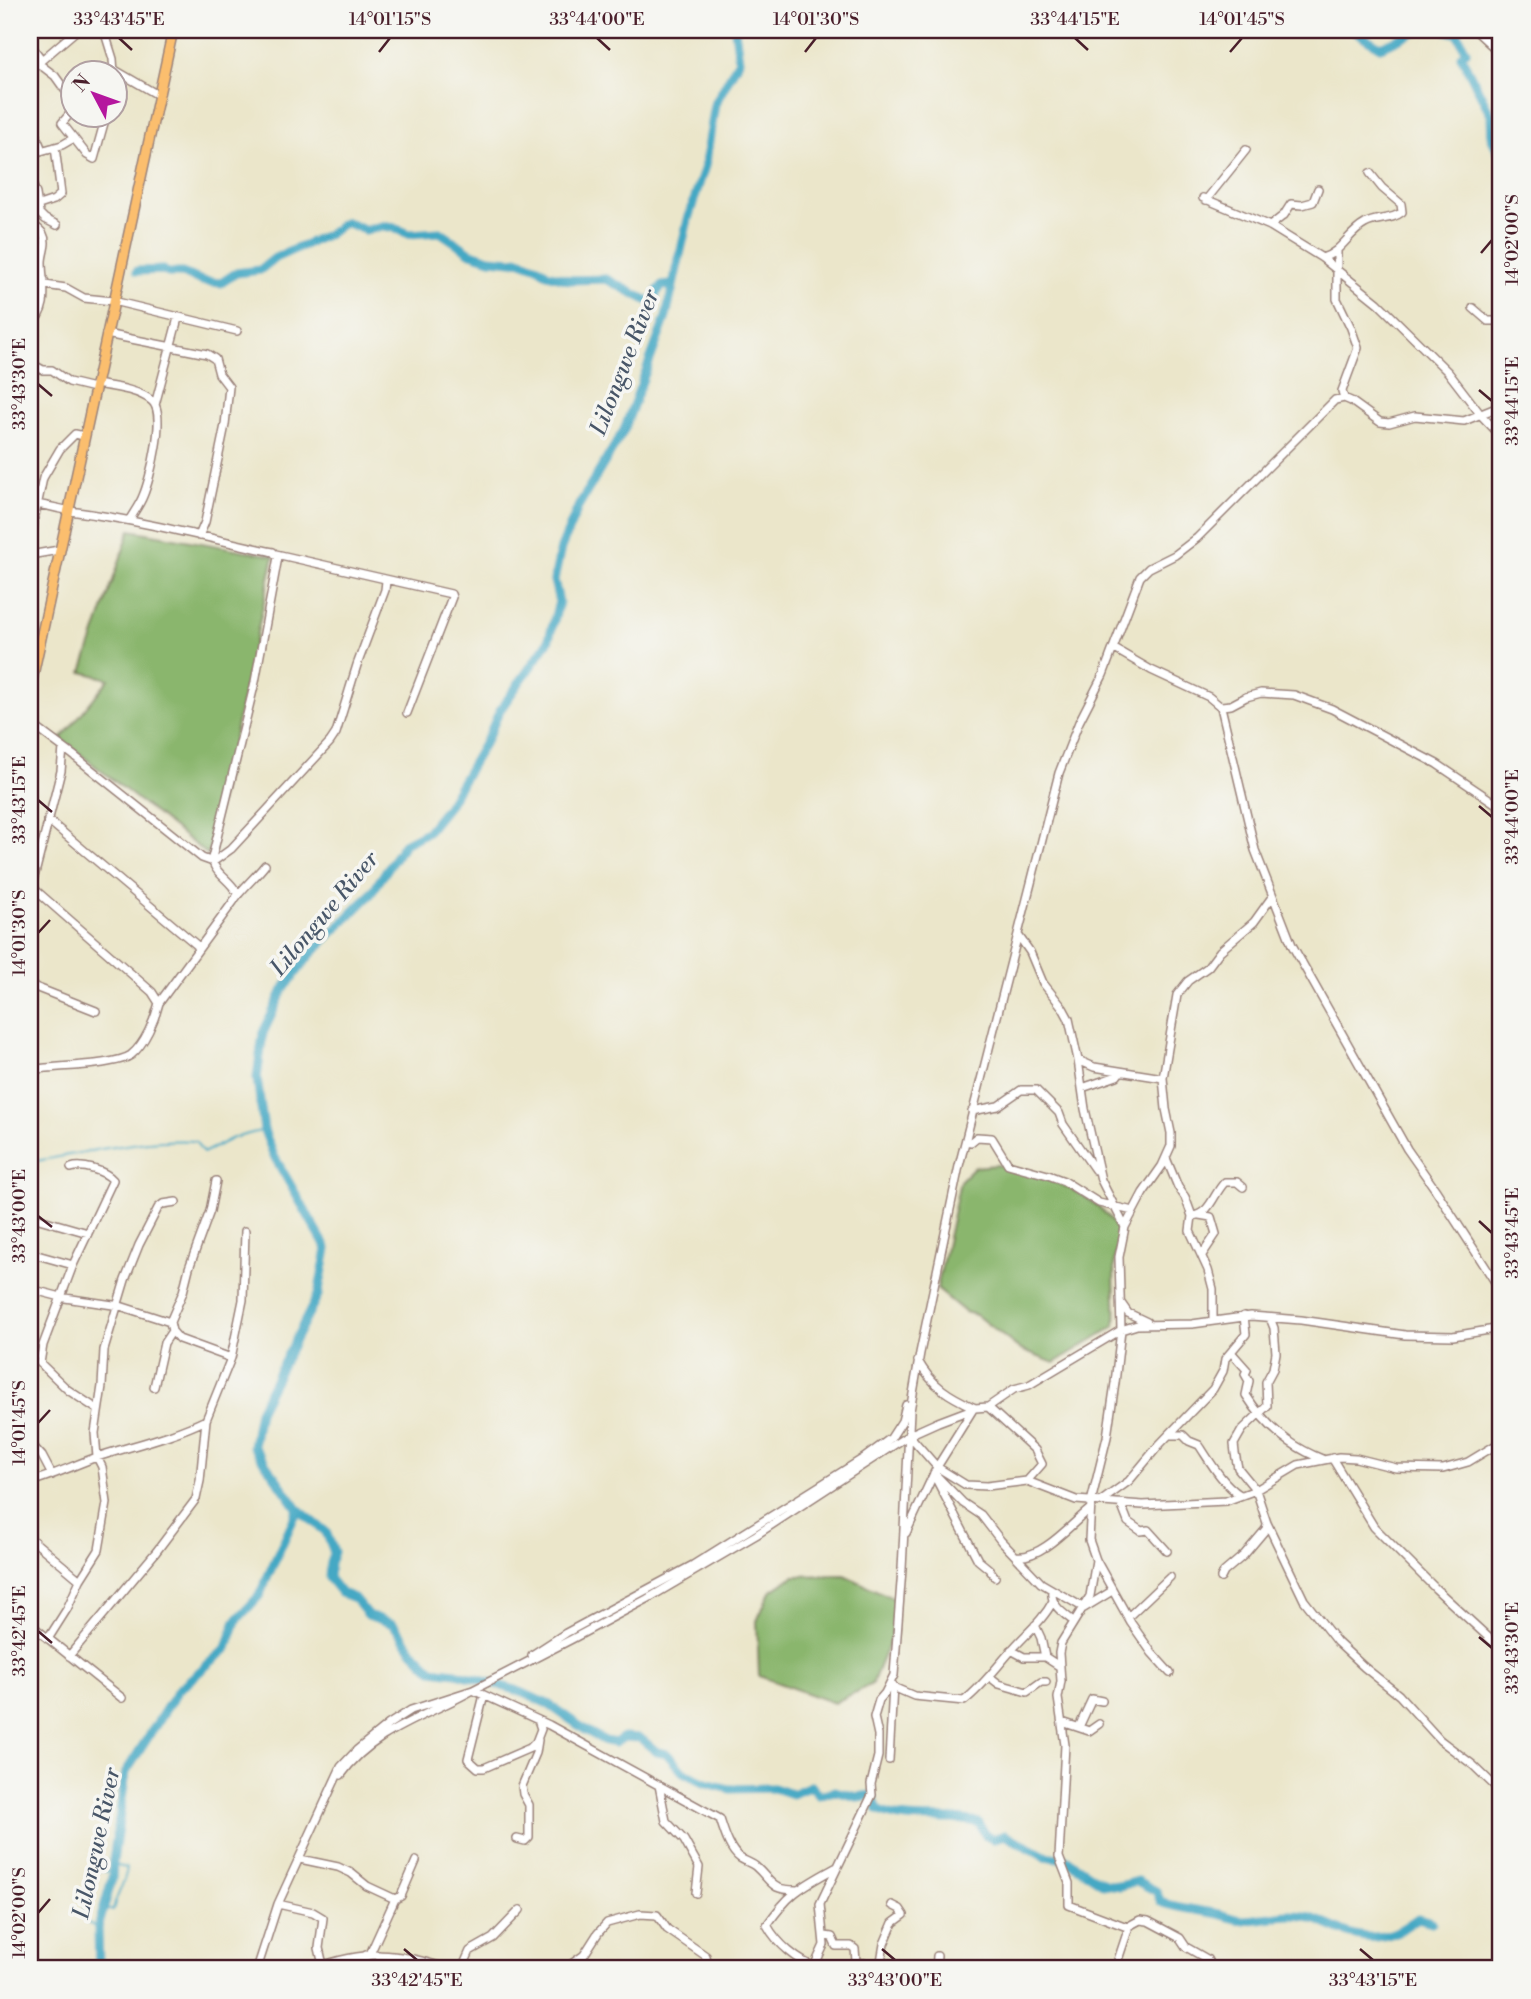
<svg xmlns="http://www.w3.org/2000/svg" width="1531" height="1999" viewBox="0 0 1531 1999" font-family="'Libre Bodoni',serif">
	<rect width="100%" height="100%" fill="#f6f6f2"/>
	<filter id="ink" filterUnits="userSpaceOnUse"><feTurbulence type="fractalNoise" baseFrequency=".0143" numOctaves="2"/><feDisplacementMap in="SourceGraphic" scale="14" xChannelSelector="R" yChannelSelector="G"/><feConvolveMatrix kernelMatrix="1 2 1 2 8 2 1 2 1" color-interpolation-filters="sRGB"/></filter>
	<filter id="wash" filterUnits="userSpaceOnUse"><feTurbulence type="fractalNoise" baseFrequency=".00686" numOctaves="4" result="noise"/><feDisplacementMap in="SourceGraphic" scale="28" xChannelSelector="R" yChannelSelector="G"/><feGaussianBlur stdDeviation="1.57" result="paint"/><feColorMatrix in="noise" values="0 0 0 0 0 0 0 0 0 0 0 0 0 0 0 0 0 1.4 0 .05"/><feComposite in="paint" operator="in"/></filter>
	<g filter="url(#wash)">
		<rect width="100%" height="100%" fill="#ebe6ca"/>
		<!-- forest -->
		<path fill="#8ab66d" stroke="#6a6a4c" stroke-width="2" d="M130 530 274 556 208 855 61 739 109 679 82 672Z
			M997 1165C1034 1173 1106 1193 1118 1235 1119 1241 1116 1251 1115 1257 1112 1280 1117 1303 1115 1326L1054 1363 1021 1350 976 1315 965 1312 937 1289 960 1181 974 1167Z
			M844 1575 895 1599 891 1637 872 1684 834 1703 759 1676 757 1621 770 1592 794 1576Z"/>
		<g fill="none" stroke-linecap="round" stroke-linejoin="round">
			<!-- stream -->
			<path stroke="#44a8c4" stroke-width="2" d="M30 1162C85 1153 139 1138 195 1141L203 1153 233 1138 264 1130
				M103 1910H113C116 1895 125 1884 127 1868L113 1865
				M98 1928 86 1922 83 1909 91 1894 97 1873 100 1870 112 1873"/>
			<!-- river -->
			<path stroke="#44a8c4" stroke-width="9" d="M1353 30 1380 47C1394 42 1406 34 1420 30
				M1444 30 1458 34 1466 51 1461 56 1491 115 1492 139 1501 157
				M137 271 163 270 168 273H182L202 281 221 283 236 273 260 270 275 258 329 234 345 222 365 230 384 226 395 228 409 234 440 232 471 253 490 259 512 261 519 260 538 267 547 274 569 280 606 279 648 301H655L656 293 662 286 671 285
				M298 1509 326 1532 334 1552 330 1563 329 1578 341 1593 354 1598 368 1615 393 1624 412 1650 432 1670 456 1673 516 1690 548 1704 587 1731 605 1741 615 1743 624 1737 640 1738 657 1752 667 1754 683 1772 706 1783 730 1789 774 1788 792 1794 811 1786 819 1795 835 1791 857 1797 872 1795 878 1810C910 1826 946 1813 979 1823L986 1836 993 1839 1005 1835 1045 1856 1066 1859 1104 1884 1120 1886 1137 1881 1156 1891 1161 1902C1180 1909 1199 1910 1219 1914 1228 1916 1234 1920 1244 1920 1265 1920 1289 1911 1308 1917 1331 1924 1350 1939 1375 1937 1393 1936 1404 1928 1418 1918L1432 1922
				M99 1969 98 1928 112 1879 113 1861 126 1772 178 1690 227 1648 236 1621 259 1596 298 1509 253 1446 259 1411 318 1295 327 1249 274 1156 264 1130 257 1078 263 1033 283 990 310 955 370 895 404 844 427 832 447 807 488 737 500 710 548 642 559 602 554 580 561 548 579 505 624 430 666 317 688 219 705 166 715 104 739 60 735 30"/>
		</g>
	</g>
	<g filter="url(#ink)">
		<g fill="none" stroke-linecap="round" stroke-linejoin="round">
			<defs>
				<path id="minor" d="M104 30 113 59 114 73
					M1475 30 1501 54
					M30 44 42 60
					M38 63 55 76 65 90H74
					M30 70 77 30
					M115 70 158 95
					M74 109 62 123 87 155 94 159 106 116
					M30 121 42 150
					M30 154 62 145 74 138
					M30 178 36 194 39 213
					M1203 198 1270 226 1322 258 1378 303 1448 372 1481 415 1501 436
					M1206 200 1246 150
					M39 205 54 200 61 194 55 147
					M30 212 39 213 45 219 57 225
					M30 223C34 226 40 229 43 234 48 243 42 253 42 262 42 287 51 305 30 327
					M1270 226 1284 215 1291 204 1302 205 1313 202 1318 189
					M1337 251V299L1351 328 1358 348 1342 391 1344 398
					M1322 258C1342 252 1348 233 1365 224 1376 217 1391 221 1402 212L1401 204 1382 188 1370 173
					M30 277 44 280
					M45 285 66 288 84 298 113 301 237 331
					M1473 308 1488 321H1501
					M106 334 207 354 215 359 219 374 229 387 225 425 205 522 199 536
					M30 363 43 370H52L69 382 94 388
					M95 384C113 387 137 389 152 401 167 413 150 480 143 496 140 504 134 512 130 519
					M155 405 178 318
					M30 504C46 504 61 510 77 512 143 521 208 538 273 552L278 557 255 682 212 858C214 874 230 879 237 893
					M276 554 451 594 452 597 407 713
					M30 555 59 550
					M31 555 34 520 43 478 60 449 75 434 84 436
					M1113 648 1151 670 1209 697 1221 707 1255 850 1292 945 1407 1149 1435 1189 1501 1291
					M1221 706 1231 705 1246 697 1261 693 1294 695 1332 709 1437 764 1501 807
					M30 723 73 755 202 858 213 862 231 849 330 742 336 733 357 665 385 590 386 581
					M48 820 199 947
					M30 893 61 771 63 748
					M1018 935 1030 952 1043 983 1063 1008 1069 1019 1078 1060 1085 1109 1101 1180 1125 1227 1119 1257 1121 1330 1115 1383 1107 1437 1091 1502 1089 1540 1096 1560 1131 1623 1152 1653 1170 1673
					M30 985 96 1011
					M159 1003 233 902C239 891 256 877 265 865
					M1078 1060 1094 1067 1163 1078
					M30 1070C52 1066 116 1066 131 1055 145 1044 155 1019 159 1003L152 992 32 887
					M1082 1088 1117 1076 1120 1072
					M972 1111 998 1106 1021 1090H1036L1059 1113 1063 1124 1095 1170
					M966 1141 971 1142 977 1137 992 1138 1008 1164 1048 1175 1064 1181 1099 1203 1133 1211
					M1166 1158 1178 1187 1185 1197 1192 1216 1190 1231 1208 1270 1213 1289V1321
					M71 1168C83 1164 105 1171 113 1180L73 1265 43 1345 40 1363 68 1390 97 1409
					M216 1181 210 1211 189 1268 183 1292 170 1322 172 1331 179 1339 231 1358
					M1199 1215 1211 1217 1216 1234 1202 1255
					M1192 1216C1211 1214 1213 1194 1225 1182H1237L1243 1187
					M32 1217 88 1233
					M1125 1227 1143 1193 1162 1166 1171 1146V1133L1166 1109 1163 1078 1177 995 1188 981 1208 967 1220 951 1254 922 1272 897
					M30 1253 73 1265
					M30 1289 65 1298 120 1306 170 1322
					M1121 1303 1128 1313 1147 1322
					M1270 1318 1274 1328 1276 1353 1273 1369 1266 1382 1267 1406 1242 1430 1234 1444 1235 1453 1238 1468 1256 1490 1267 1523 1304 1600 1337 1642 1364 1667 1399 1695 1440 1740 1473 1765 1501 1792
					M1231 1352 1247 1370 1245 1374 1249 1381 1246 1395C1264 1424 1289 1446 1322 1459
					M918 1361C932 1386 949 1396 975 1408
					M154 1387 164 1343 172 1331
					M988 1407 1035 1450 1042 1464 1027 1481
					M909 1435 937 1467 966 1485 987 1486 1027 1481 1076 1500 1143 1505 1226 1501 1256 1490 1298 1465 1339 1457 1356 1458 1396 1468 1443 1469 1468 1462 1501 1442
					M1169 1435H1183L1189 1441 1199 1445C1211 1463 1222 1483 1240 1495
					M30 1443 42 1456 52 1475
					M1332 1458 1374 1527 1436 1589 1501 1649
					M934 1473 963 1503 981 1515 1001 1541 1041 1583 1084 1608 1112 1591
					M935 1477 978 1560 989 1569 995 1577
					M30 1482C54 1475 74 1465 97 1457 134 1445 171 1437 206 1420
					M1100 1502 1129 1481 1159 1445 1213 1389 1223 1371 1225 1359 1246 1334 1244 1316
					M1121 1504 1128 1522 1141 1531 1148 1530 1167 1551
					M906 1533 937 1467 972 1411
					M30 1538 80 1580
					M1016 1556C1041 1560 1072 1523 1090 1509
					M1096 1560 1090 1596 1061 1643 1059 1653 1061 1681 1058 1698 1065 1745 1059 1857 1069 1883V1905L1127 1927 1128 1930 1115 1969
					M1221 1578 1224 1572 1244 1555 1266 1529 1267 1524
					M1052 1590C1050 1605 1063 1613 1073 1621
					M1128 1617 1170 1577
					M30 1624 122 1698
					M1035 1625 1041 1638 1045 1657
					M48 1639 67 1609 80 1580 99 1550 107 1503 102 1467 97 1457 95 1433 102 1386 104 1350 125 1280 139 1245 158 1208 163 1204 176 1202
					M1011 1650 1024 1657H1045L1059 1666
					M532 1655 566 1633 693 1565 864 1458 891 1438 902 1421 906 1405
					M69 1656 156 1552 196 1499 200 1481 206 1420 231 1358 243 1300 245 1231
					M990 1677 999 1684 1027 1692 1041 1682H1046
					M893 1687 914 1696 964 1701C982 1687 995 1669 1010 1652 1024 1635 1043 1621 1053 1601
					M484 1695 468 1759 478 1768H484L530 1748 536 1742 541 1729 538 1720
					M1062 1722 1089 1731 1099 1724
					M1079 1727 1092 1699 1102 1701
					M889 1760 893 1686
					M341 1775C373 1730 428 1716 473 1690L549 1725 720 1819C724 1831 729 1850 740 1858 745 1861 751 1863 755 1866 773 1882 769 1890 797 1890
					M659 1785 666 1821 684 1840 699 1867 696 1893
					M517 1839 525 1841 529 1837V1805L523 1794 522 1786 536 1753 538 1740
					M300 1859 338 1867 351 1873 367 1886 395 1899 370 1954
					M395 1899 401 1896 416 1861
					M278 1904 313 1912 323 1918 319 1948 323 1965
					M1127 1927 1140 1920 1148 1921 1180 1938 1186 1947 1207 1959 1212 1969
					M825 1936 832 1937 836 1946H851L855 1949 856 1961 880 1967 884 1944 893 1923 904 1915 900 1909 892 1905
					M257 1969 278 1904 341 1767 357 1750 389 1724 411 1710 473 1690 572 1639 647 1599 756 1535 909 1435 938 1422 975 1408 988 1407 1014 1389 1029 1385 1121 1330 1137 1325 1192 1324 1251 1316 1301 1320 1405 1335 1453 1336 1501 1328
					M312 1969C366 1950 395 1951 449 1969
					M363 1969 366 1955
					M462 1969 470 1951 493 1938 520 1910
					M564 1969 584 1955 598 1933 607 1923 640 1914 657 1915 667 1929 706 1956 707 1961 714 1969
					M813 1969 824 1945 820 1904 872 1795 871 1784 878 1756V1735L874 1717 879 1700 885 1693 894 1675 902 1569 910 1411 920 1353 959 1166 1059 773 1079 722 1103 675 1140 577 1149 568 1175 555 1197 538 1335 400 1344 398 1351 401 1380 422 1389 423 1415 416 1464 421 1501 406
					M819 1969C798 1961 777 1944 767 1925 791 1891 800 1888 835 1868
					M936 1969 937 1956"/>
				<path id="major" d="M30 689 173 30"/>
			</defs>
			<!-- minor casing -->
			<use href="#minor" stroke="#9a827a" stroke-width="10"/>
			<!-- major casing -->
			<use href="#major" stroke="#9a827a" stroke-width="12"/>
			<!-- minor -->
			<use href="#minor" stroke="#fff" stroke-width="7"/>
			<!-- major -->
			<use href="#major" stroke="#fbbe6e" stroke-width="9"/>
		</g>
	</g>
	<!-- ticks -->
	<path fill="none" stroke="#4a1f2b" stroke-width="2.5" d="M119 38 132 50M597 38 610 50M1075 38 1088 50M379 52 390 38M805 52 816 38M1230 52 1242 38M1481 253 1492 240M38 384 52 396M1479 390 1492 401M38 800 52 812M1479 806 1492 817M38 933 50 920M38 1216 52 1227M1479 1221 1492 1233M38 1423 50 1410M38 1631 52 1643M1479 1637 1492 1648M38 1913 50 1899M404 1949 417 1960M882 1949 895 1960M1360 1949 1373 1960"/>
	<g text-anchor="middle" stroke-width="7" stroke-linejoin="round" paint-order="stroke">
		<!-- water labels -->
		<g font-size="23" font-style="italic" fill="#485668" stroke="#f6f6f2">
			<text transform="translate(624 362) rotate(-69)" y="8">Lilongwe River</text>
			<text transform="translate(324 913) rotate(-50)" y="8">Lilongwe River</text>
			<text transform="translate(96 1843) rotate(-78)" y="8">Lilongwe River</text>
		</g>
	</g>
	<!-- margin -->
	<rect width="1531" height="1999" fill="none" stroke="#f6f6f2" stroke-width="77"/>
	<!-- north arrow -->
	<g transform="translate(94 94) rotate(311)"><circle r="33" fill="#f6f6f2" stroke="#b1a0a2" stroke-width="2"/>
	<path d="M0-5L12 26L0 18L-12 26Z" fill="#b5179e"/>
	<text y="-10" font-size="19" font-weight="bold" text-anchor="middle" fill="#4a1f2b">N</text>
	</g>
	<rect x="38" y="38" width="1454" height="1922" fill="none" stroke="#4a1f2b" stroke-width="2.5"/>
	<g font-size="18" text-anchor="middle" fill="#4a1f2b">
		<text x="119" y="25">33°43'45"E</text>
		<text x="390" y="25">14°01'15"S</text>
		<text x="597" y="25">33°44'00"E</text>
		<text x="816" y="25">14°01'30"S</text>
		<text x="1075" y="25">33°44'15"E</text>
		<text x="1242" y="25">14°01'45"S</text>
		<text transform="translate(1512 240) rotate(-90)" y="6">14°02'00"S</text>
		<text transform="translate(19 384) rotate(-90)" y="6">33°43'30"E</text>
		<text transform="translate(1512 401) rotate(-90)" y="6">33°44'15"E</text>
		<text transform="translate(19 800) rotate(-90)" y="6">33°43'15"E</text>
		<text transform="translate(1512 817) rotate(-90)" y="6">33°44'00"E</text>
		<text transform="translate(19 933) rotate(-90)" y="6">14°01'30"S</text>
		<text transform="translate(19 1216) rotate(-90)" y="6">33°43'00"E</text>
		<text transform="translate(1512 1233) rotate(-90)" y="6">33°43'45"E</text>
		<text transform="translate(19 1423) rotate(-90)" y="6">14°01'45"S</text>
		<text transform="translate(19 1631) rotate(-90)" y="6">33°42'45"E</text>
		<text transform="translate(1512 1648) rotate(-90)" y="6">33°43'30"E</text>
		<text transform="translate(19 1913) rotate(-90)" y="6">14°02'00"S</text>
		<text x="417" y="1986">33°42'45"E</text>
		<text x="895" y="1986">33°43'00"E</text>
		<text x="1373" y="1986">33°43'15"E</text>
	</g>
</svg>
